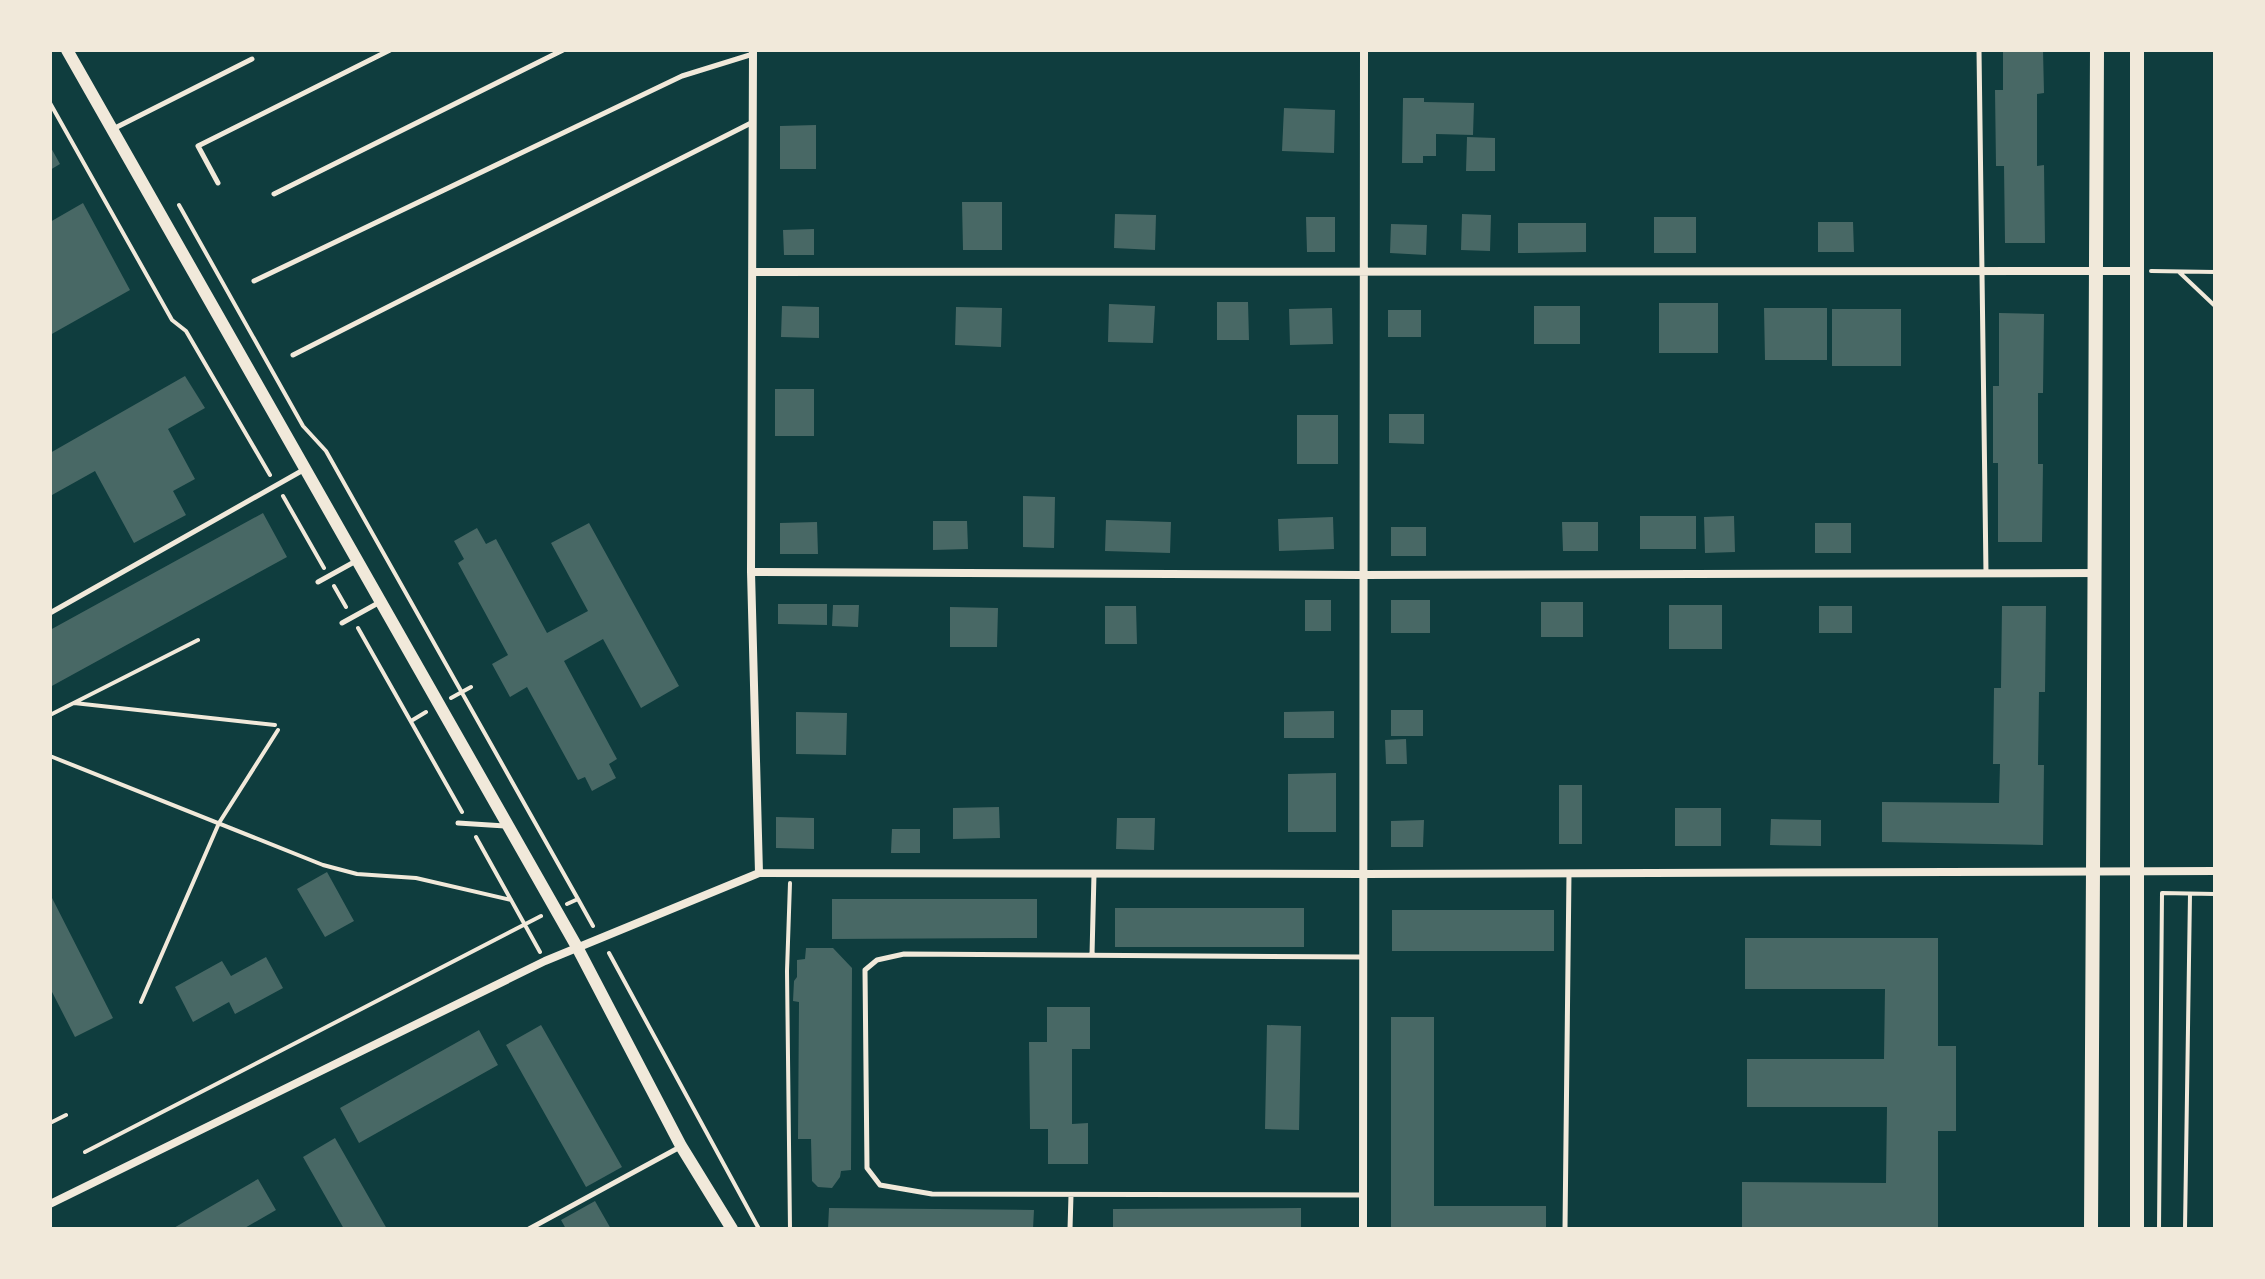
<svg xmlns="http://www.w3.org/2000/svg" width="2265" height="1279" viewBox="0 0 2265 1279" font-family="'DM Sans',sans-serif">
	<rect width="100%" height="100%" fill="#0f3d3e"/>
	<!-- building -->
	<path fill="#486865" d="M2003 50H2043L2044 93 2037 94V166L2044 165 2045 243H2005L2004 166H1996L1995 90H2003Z
		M1403 98H1424V102L1474 103 1473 135 1436 134V156H1423V163H1402Z
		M1284 108 1335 110 1334 153 1282 151Z
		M816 125V169H780V126Z
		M1467 137 1495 138V171H1466Z
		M50 146 60 164 50 170Z
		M962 202H1002V250H963Z
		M83 203 130 290 50 335V222Z
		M1115 214 1156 215 1155 250 1114 248Z
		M1462 214 1491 215 1490 251 1461 250Z
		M1306 217H1335V252H1307Z
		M1654 217H1696V253H1654Z
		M1818 222H1853L1854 252H1818Z
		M1518 223H1586V252L1518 253Z
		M1391 224 1427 225 1426 255 1390 253Z
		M814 229V255H784L783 230Z
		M1217 302H1248L1249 340H1217Z
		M1659 303H1718V353H1659Z
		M1109 304 1155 306 1153 343 1108 342Z
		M782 306 819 307V338L781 337Z
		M1534 306H1580V344H1534Z
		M956 307 1002 308 1001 347 955 345Z
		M1332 308 1333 344 1290 345 1289 309Z
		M1764 308H1827V360H1765Z
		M1832 309H1901V366H1832Z
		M1388 310H1421V337H1388Z
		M1999 313 2044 314 2043 393H2038V464H2043L2042 542H1998V463H1993V386H1999Z
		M185 376 205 408 168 429 195 479 173 491 186 515 134 543 95 471 52 495 50 490V453Z
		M775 389H814V436H775Z
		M1389 414H1424V444L1389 443Z
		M1297 415H1338V464H1297Z
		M1023 496 1055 497 1054 548 1023 547Z
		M263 513 287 557 50 687V630Z
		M1640 516H1696V549H1640Z
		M1734 516 1735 552 1705 553 1704 517Z
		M1333 517 1334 549 1279 551 1278 519Z
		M1106 520 1171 522 1170 553 1105 551Z
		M933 521H967L968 549 933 550Z
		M817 522 818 554H780V523Z
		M1562 522H1598V551H1563Z
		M589 523 679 686 641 708 603 639 564 661 617 759 609 764 616 778 592 791 585 777 578 780 527 687 510 697 492 664 508 655 458 563 464 559 454 541 477 528 486 544 496 539 547 633 588 611 551 543Z
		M1815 523H1851V553H1815Z
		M1391 527H1426V556H1391Z
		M1305 600H1331V631H1305Z
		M1391 600H1430V633H1391Z
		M1541 602H1583V637H1541Z
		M778 604H827V625L778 624Z
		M833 605H859L858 627 832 626Z
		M1669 605H1722V649H1669Z
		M1105 606H1136L1137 644H1105Z
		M1819 606H1852V633H1819Z
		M2002 606H2046L2045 692H2039L2038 765H2044L2043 845 1882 842V802L1999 803 2000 764H1993L1994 688H2001Z
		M950 607 998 608 997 647H950Z
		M1391 710H1423V736H1391Z
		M1334 711V738H1284V712Z
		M796 712 847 713 846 755 796 754Z
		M1406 739 1407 764H1386L1385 740Z
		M1336 773V832H1288V774Z
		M1559 785H1582V844H1559Z
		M999 807 1000 838 953 839V808Z
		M1675 808H1721V846H1675Z
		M776 817 814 818V849L776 848Z
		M1117 818H1155L1154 850 1116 849Z
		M1771 819 1821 820V846L1770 845Z
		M1424 820 1423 847H1391V821Z
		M892 829H920V853H891Z
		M327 872 354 921 325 937 297 889Z
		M50 894 113 1018 75 1037 50 988Z
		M832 899H1037V938L832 939Z
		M1115 908H1304V947H1115Z
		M1392 910H1554V951H1392Z
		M1745 938H1938V1046H1956V1131H1938V1229H1742V1182L1886 1183 1887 1107H1747V1059H1884L1885 989H1745Z
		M806 948H833L852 968 851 1170 841 1171 840 1177 832 1188 818 1187 812 1181 811 1139H798L799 1002 793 1001 794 981 797 977V960L805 959Z
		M266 957 283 988 235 1014 229 1002 193 1022 175 987 222 961 231 976Z
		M1047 1007H1090V1049H1072V1124L1088 1123V1164H1048V1129H1030L1029 1042H1047Z
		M1391 1017H1434V1206H1546V1229H1391Z
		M541 1025 622 1167 586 1187 506 1045Z
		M1267 1025 1301 1026 1299 1130 1265 1129Z
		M479 1030 498 1065 359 1143 340 1108Z
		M335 1138 387 1229H344L303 1157Z
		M258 1179 276 1210 243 1229H172Z
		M595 1201 611 1229H566L561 1220Z
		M829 1208 1034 1210 1033 1229H828Z
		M1301 1208V1229H1113V1209Z"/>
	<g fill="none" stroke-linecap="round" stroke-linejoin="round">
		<!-- path -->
		<path stroke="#f1e9da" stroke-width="4" d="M50 103 172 320 186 331 270 475
			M179 205 303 426 326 451 578 899 567 904
			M2151 271 2215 272
			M2179 272 2215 306
			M283 496 324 568
			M334 586 346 607
			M358 628 462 812
			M451 698 471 687
			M74 703 275 725
			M50 715 198 640
			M411 721 426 712
			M50 756 323 865 357 874 416 878 511 900
			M476 837 540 952
			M578 899 593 926
			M609 953 759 1229
			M141 1002 219 823 278 730
			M50 1123 66 1115
			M85 1152 541 916
			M790 1229 787 971 790 883
			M2159 1229 2162 893 2215 894
			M2185 1229 2190 894"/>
		<!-- service -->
		<path stroke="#f1e9da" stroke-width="5" d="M1979 50 1986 573
			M113 129 252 59
			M218 183 198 146 390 50
			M274 194 563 50
			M254 281 682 76 753 54
			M293 355 753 122
			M318 582 356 561
			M50 613 305 469
			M342 623 380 602
			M458 823 505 826
			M1092 955 1094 874
			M1363 957 904 954 877 960 865 970 867 1168 880 1185 932 1194 1363 1195
			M529 1229 680 1147
			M1070 1229 1071 1195
			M1565 1229 1569 873"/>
		<!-- minor -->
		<path stroke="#f1e9da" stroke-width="8" d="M753 50 751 572 759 873
			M754 272 2136 271
			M751 572 1362 575 2097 573
			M50 1204 545 961 759 873 1364 874 2215 871
			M1363 1229 1364 50"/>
		<!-- tertiary -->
		<path stroke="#f1e9da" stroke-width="12" d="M67 50 577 947 681 1146 732 1229"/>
		<!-- secondary -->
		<path stroke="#f1e9da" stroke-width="14" d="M2137 50V1229
			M2091 1229C2092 836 2097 443 2097 50"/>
	</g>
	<!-- border -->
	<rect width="2265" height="1279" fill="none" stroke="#f1e9da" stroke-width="104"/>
</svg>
